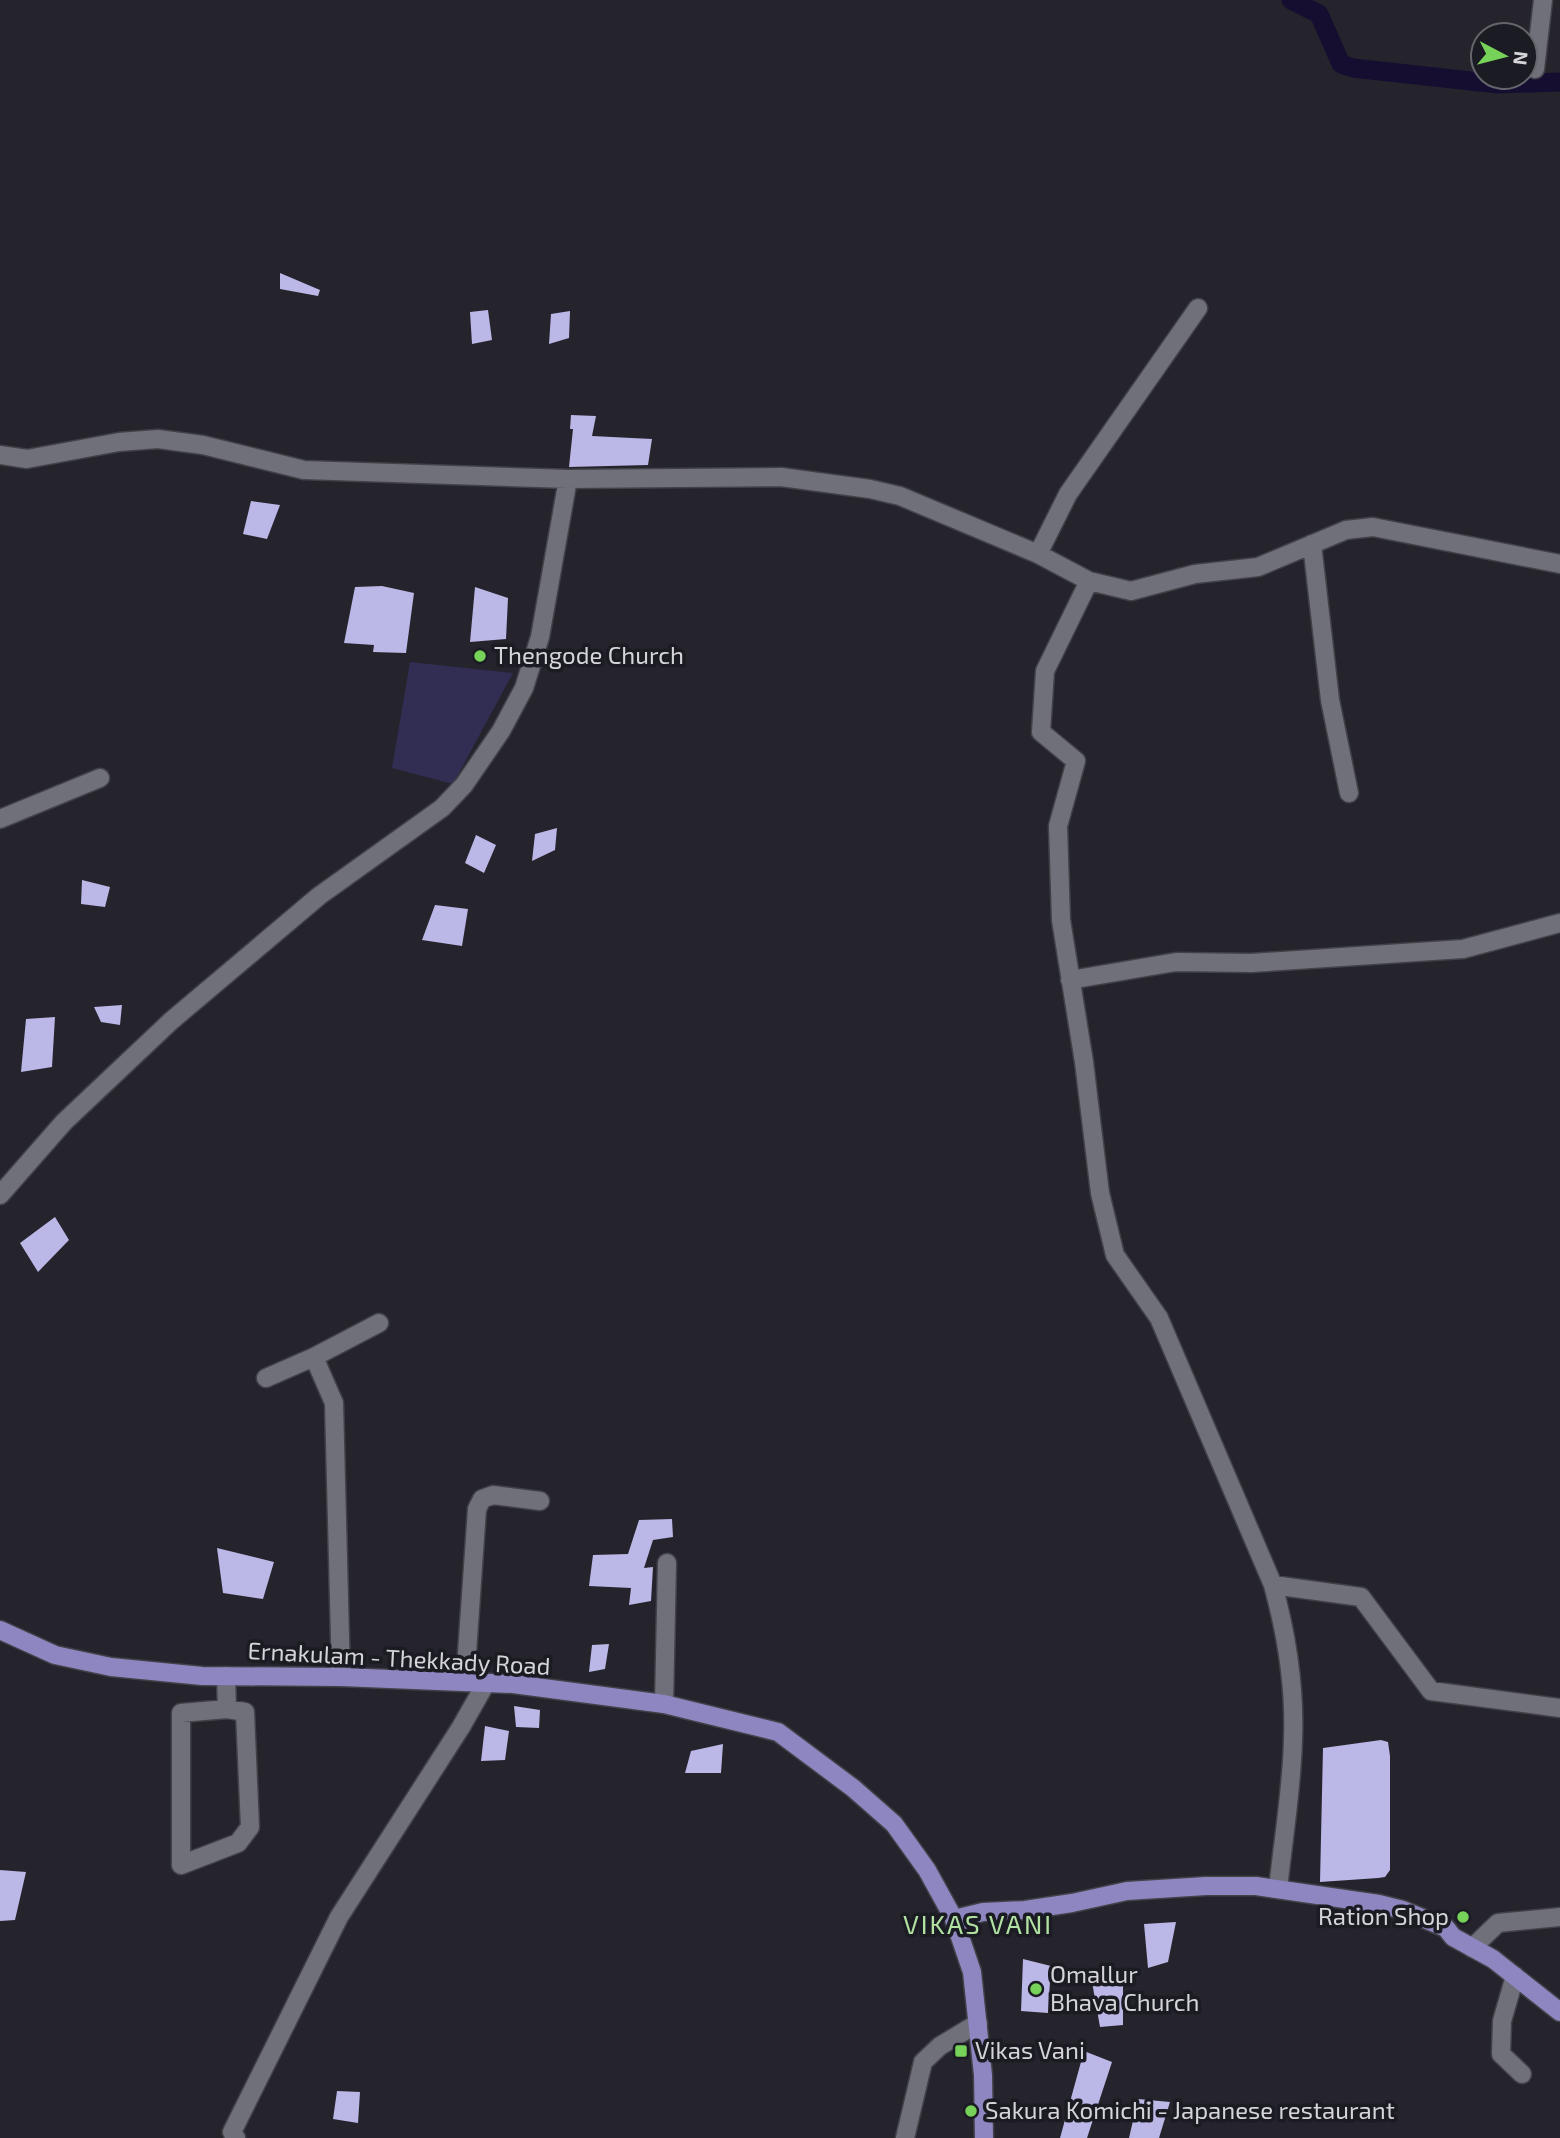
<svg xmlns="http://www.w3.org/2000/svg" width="1560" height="2138" viewBox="0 0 1560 2138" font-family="'Exo 2',sans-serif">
	<rect width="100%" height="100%" fill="#25242d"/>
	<!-- green -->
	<path fill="#322d53" d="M410 662 513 673 453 784 392 768Z"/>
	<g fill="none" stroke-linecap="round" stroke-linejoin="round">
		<!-- canal -->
		<path stroke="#150e30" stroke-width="19" d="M1291 0 1319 14 1341 64 1353 68 1498 84 1560 82"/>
	</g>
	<!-- building -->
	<path fill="#bbb7e6" d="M280 273 320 290 318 296 280 289Z
		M488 310 492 340 472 344 470 312Z
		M570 311 569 338 549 344 551 314Z
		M571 415 596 416 592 436 652 439 648 465 569 467 573 429H570Z
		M251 501 280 505 267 539 243 534Z
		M382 586 414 593 406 653 373 652 374 645 344 643 355 587Z
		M475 587 508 598 506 639 470 642Z
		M557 828 555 850 532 861 535 834Z
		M476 835 496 845 484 873 465 863Z
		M82 880 110 887 105 907 81 904Z
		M435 905 468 909 462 946 422 940Z
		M122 1005 120 1025 101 1022 94 1007Z
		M55 1017 52 1067 21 1072 26 1019Z
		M55 1217 69 1240 38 1272 20 1243Z
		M672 1519 673 1537 653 1540 644 1568 653 1567 651 1601 629 1605 631 1588 589 1586 593 1555 628 1554 639 1520Z
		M217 1548 274 1562 263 1599 223 1593Z
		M609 1644 605 1669 589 1672 592 1645Z
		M514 1706 540 1710 539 1728 516 1727Z
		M485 1726 509 1731 505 1760 481 1761Z
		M1381 1740 1388 1742 1390 1756V1870L1385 1877 1378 1878 1320 1882 1323 1748Z
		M723 1744 721 1773H685L691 1751Z
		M0 1870 26 1872 15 1920 0 1921Z
		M1176 1922 1168 1962 1148 1968 1144 1924Z
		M1023 1959 1051 1966 1048 2013 1021 2011Z
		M1092 1982 1123 1983V2025L1100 2027Z
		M1084 2051 1112 2062 1087 2138H1060Z
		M337 2091 360 2092 358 2123 333 2119Z
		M1138 2099 1170 2102 1159 2138H1129Z"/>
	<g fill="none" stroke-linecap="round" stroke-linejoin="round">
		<defs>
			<path id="minor" d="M1535 69 1543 0
				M0 455 27 459 119 442 158 439 203 445 304 470 568 479 781 477 870 489 900 496 1038 554 1089 581 1131 591 1195 574 1258 567 1346 530 1373 527 1560 564
				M1312 544 1330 700 1349 793
				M1038 554 1068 494 1198 308
				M1089 581 1045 671 1041 732 1076 761 1058 826 1061 920 1084 1062 1100 1193 1115 1255 1159 1318 1273 1585C1287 1636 1295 1687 1293 1739 1292 1789 1283 1840 1278 1889
				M0 819 100 778
				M1070 980 1176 962 1251 963 1463 949 1560 923
				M0 1195 64 1122 171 1021 319 896 442 808 464 785 501 731 524 688 540 637 568 479
				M314 1357 379 1323
				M266 1378 314 1357 334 1403 341 1677
				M1273 1585 1361 1597 1431 1691 1560 1708
				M226 1676 227 1709 245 1712 250 1827 238 1843 181 1865V1713L227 1709
				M465 1682 477 1509 482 1499 493 1495 540 1501
				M664 1704 667 1563
				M1472 1948 1498 1923 1560 1917
				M1515 1976 1502 2021 1501 2054 1522 2074
				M236 2138 232 2132 339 1917 461 1727 486 1683
				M905 2138 923 2062 940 2046 978 2023"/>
			<path id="major" d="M0 1630 55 1655 111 1667 202 1676 341 1677 513 1684 664 1704 778 1732 853 1788 894 1824 927 1870 954 1919 972 1972 983 2075 984 2138
				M954 1919 983 1912 1025 1910 1072 1903 1127 1891 1206 1886H1256L1379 1904 1403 1910 1446 1928 1453 1937 1493 1959 1560 2012"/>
		</defs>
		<!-- minor casing -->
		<use href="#minor" stroke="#414148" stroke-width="21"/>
		<!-- major casing -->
		<use href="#major" stroke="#414148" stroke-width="21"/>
		<!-- minor -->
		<use href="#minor" stroke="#70707a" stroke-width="18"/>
		<!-- major -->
		<use href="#major" stroke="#8d86c0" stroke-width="18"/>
	</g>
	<!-- markers -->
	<g fill="#77d259" stroke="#1b1b23" stroke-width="2.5">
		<circle cx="480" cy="656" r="7"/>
		<circle cx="1463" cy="1917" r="7"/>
		<circle cx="1036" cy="1989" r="7"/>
		<rect x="954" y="2044" width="14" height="14" rx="3.5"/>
		<circle cx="971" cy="2111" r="7"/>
	</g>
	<g text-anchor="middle" stroke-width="7" stroke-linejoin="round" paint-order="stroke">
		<!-- poi labels -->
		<g font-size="24" fill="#d4d4d9" stroke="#1b1b23" text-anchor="start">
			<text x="494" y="664">Thengode Church</text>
			<text x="1449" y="1925" text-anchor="end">Ration Shop</text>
			<text x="1050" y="1983">Omallur<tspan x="1050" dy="28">Bhava Church</tspan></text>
			<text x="975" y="2059">Vikas Vani</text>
			<text x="985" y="2119">Sakura Komichi - Japanese restaurant</text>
		</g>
		<!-- street labels -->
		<g font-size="24" fill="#d4d4d9" stroke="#1b1b23">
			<text transform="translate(399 1659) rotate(3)" y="8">Ernakulam - Thekkady Road</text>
		</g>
		<!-- neighbourhood labels -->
		<g font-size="26" letter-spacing="2" fill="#b1e2a2" stroke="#1b1b23">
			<text x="978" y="1934">VIKAS VANI</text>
		</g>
	</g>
	<!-- north arrow -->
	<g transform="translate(1504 56) rotate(97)"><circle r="33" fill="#1b1b23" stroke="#65656c" stroke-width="2"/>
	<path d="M0-5L12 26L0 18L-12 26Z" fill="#77d259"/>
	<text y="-10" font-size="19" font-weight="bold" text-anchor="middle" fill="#d4d4d9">N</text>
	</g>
</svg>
